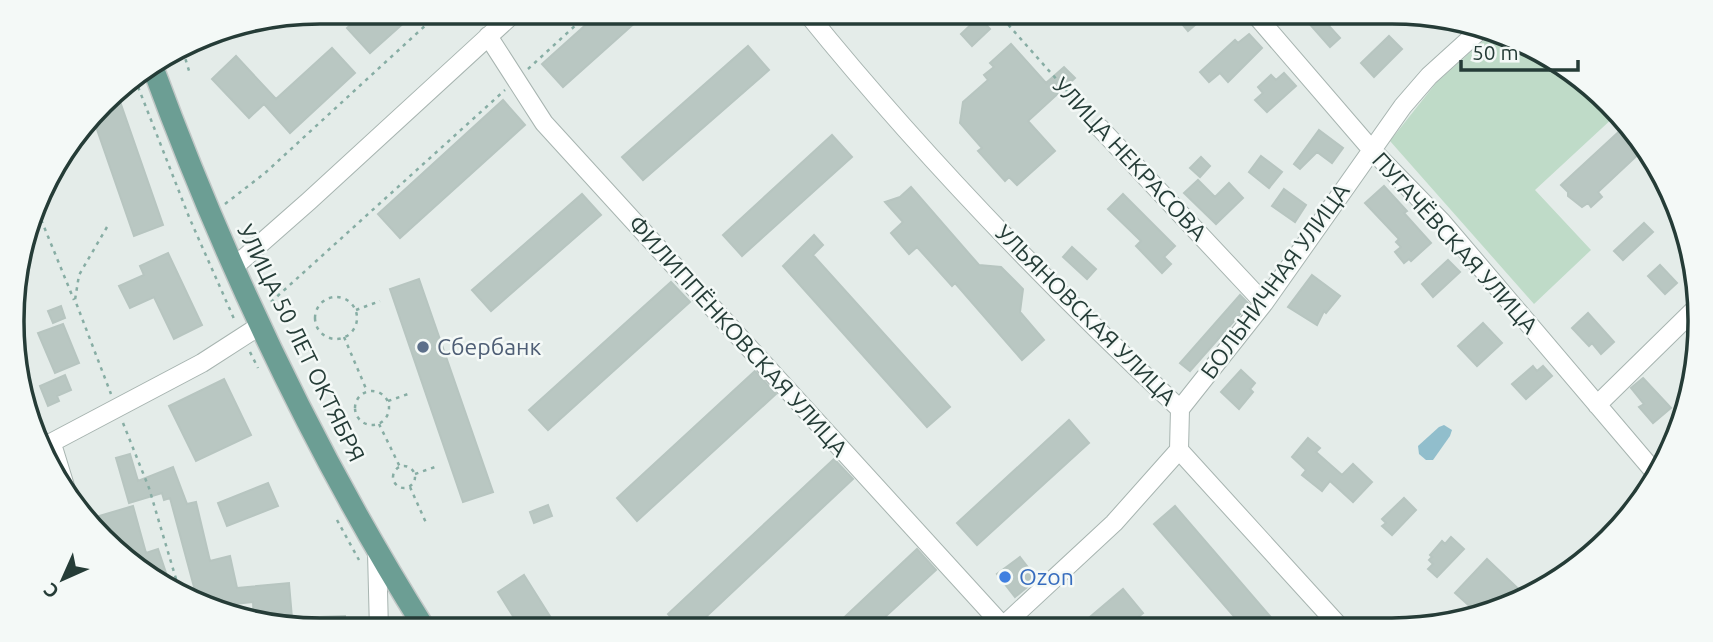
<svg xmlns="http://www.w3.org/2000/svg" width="1713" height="642" viewBox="0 0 1713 642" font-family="Ubuntu,sans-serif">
	<rect width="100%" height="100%" fill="#e4ece9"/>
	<!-- green -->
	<path fill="#bfdbc8" d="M1492 33 1580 76 1615 116 1535 190 1591 250 1534 304 1390 141 1436 83Z"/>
	<!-- water -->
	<path fill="#91becc" d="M1444 425 1452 430 1450 436 1433 460H1426L1419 454 1418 446 1439 427Z"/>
	<!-- building -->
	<path fill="#b9c7c2" stroke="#b7c5c0" stroke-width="2" d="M365 12H416L370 53 347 28Z
		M600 12H647L563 87 542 64Z
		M1172 12H1210L1188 31Z
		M1299 12H1319L1331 24 1329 26 1340 38 1330 47Z
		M979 17 990 29 972 46 961 34Z
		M1249 34 1262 48 1228 82 1220 73 1209 82 1200 72 1235 40 1238 43Z
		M1389 36 1402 49 1374 77 1361 63Z
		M1011 44 1046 83 1064 67 1075 78 1028 121 1055 151 1017 185 1009 177 1005 181 978 151 982 148 960 123 963 102 988 80 984 75 994 67 990 63Z
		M748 46 769 70 643 180 622 157Z
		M332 48 355 73 290 133 264 104 249 118 212 79 236 56 276 99Z
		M1284 73 1296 86 1267 112 1255 100 1263 93 1258 87 1271 75 1276 80Z
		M116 90 163 225 134 236 93 118Z
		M503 100 525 125 400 238 378 214Z
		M1624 127 1644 149 1598 192 1602 197 1591 207 1588 203 1582 207 1568 196V192L1561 185Z
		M1319 130 1343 148 1332 163 1317 152 1300 169 1294 164Z
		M832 135 852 157 742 256 723 235Z
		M1261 156 1282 172 1269 188 1249 172Z
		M1201 157 1210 166 1200 177 1190 168Z
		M1198 180 1215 197 1229 183 1243 198 1216 224 1184 193Z
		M1384 186 1407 211 1404 213 1431 243 1411 261 1409 259 1404 263 1395 252 1401 247 1396 242 1399 239 1365 203Z
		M911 187 979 265 1001 267 1023 289 1020 312 1044 340 1022 360 955 283 952 286 917 247 909 254 891 233 903 222 885 202 900 197Z
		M1284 189 1306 205 1295 222 1272 206Z
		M582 194 601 215 491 311 472 290Z
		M1123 194 1175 246 1164 257 1171 264 1162 273 1136 246 1141 241 1108 209Z
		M1644 223 1653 232 1623 260 1614 251Z
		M814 235 823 245 813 255 950 407 927 427 783 266Z
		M1072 247 1096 269 1087 279 1063 257Z
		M168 253 202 325 174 339 154 297 130 308 119 286 144 275 140 266Z
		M1448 260 1460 272 1433 297 1422 284Z
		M1660 265 1677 283 1665 294 1648 276Z
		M1312 275 1340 296 1326 313 1324 311 1317 325 1288 307Z
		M419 279 493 492 463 502 390 289Z
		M671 282 690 302 548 430 529 410Z
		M1240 295 1249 304 1190 371 1180 363Z
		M61 306 65 318 53 323 48 311Z
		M1588 313 1614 342 1601 354 1592 343 1589 346 1572 328Z
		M1483 323 1502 343 1477 366 1458 346Z
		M63 324 79 363 55 373 38 333Z
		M1533 366 1537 371 1543 366 1552 376 1526 399 1512 384Z
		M1241 370 1255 383 1250 389 1253 392 1239 409 1221 392Z
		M755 371 776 394 637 521 617 498Z
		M65 375 71 390 57 396 59 401 48 406 40 386Z
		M1643 378 1671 408 1653 423 1639 407 1644 404 1631 388Z
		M224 379 251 435 196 461 169 406Z
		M1069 420 1089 443 977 545 957 523Z
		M1308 438 1320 448 1316 452 1342 475 1353 464 1372 482 1353 502 1330 481 1322 491 1302 475 1306 470 1292 457Z
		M130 454 138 481 173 467 187 504 196 502 210 561 230 556 237 588 289 583 292 618 345 616 346 630H321L254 621 253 602 214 606 197 598 170 498 164 500 162 493 129 503 116 458Z
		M834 459 853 479 693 629H681L668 614Z
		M268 483 278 506 227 526 218 503Z
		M1404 498 1416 510 1392 535 1382 526 1386 523 1382 519Z
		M548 505 552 516 534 523 530 512Z
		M133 506 146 553 158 549 167 576 159 579 133 566 89 519Z
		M1175 506 1275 622 1268 627 1244 628 1154 524Z
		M1451 537 1464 549 1437 577 1428 569 1433 564 1429 560 1432 557 1430 555 1442 541 1445 544Z
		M917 549 936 570 873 628 832 629Z
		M1020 557 1037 579 1015 597 997 574Z
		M1487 559 1528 598 1477 613 1455 593Z
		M524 575 558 629H521L498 592Z
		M1123 589 1143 613 1125 628H1077Z"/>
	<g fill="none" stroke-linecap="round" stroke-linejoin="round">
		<defs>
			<path id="minor" d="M806 12C920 153 1048 285 1180 409L1179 450 1340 627
				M1253 12 1371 149 1442 222 1657 475
				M488 36 544 123 1003 626 1114 523 1179 450
				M1100 128 1264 303
				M234 267 309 201 515 12
				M1597 405 1696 308
				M1180 409 1264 303 1403 106 1429 76 1482 28
				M52 444 68 496
				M45 446 202 363 261 325
				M377 552 379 630"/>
			<path id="major" d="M153 68C225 263 315 454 425 629"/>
		</defs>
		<!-- minor casing -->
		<use href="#minor" stroke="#a7b4b0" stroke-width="20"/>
		<!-- major casing -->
		<use href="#major" stroke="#c2c8c7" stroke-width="24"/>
		<!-- path -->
		<path stroke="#87ada4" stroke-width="2.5" stroke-dasharray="3.5 5" stroke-linecap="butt" d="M997 12 1089 116
			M183 51 190 74
			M528 69 590 12
			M135 79 189 217 235 321
			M225 204 265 173 440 12
			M38 212 74 300
			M107 227 79 275 75 300 111 394
			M315 318a21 21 0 1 1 42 0a21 21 0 1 1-42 0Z
			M271 302 505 90
			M356 310 380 301
			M344 337 367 391
			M250 352 258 368
			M355 408a17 17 0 1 1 34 0a17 17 0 1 1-34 0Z
			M388 401 411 393
			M123 423 149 488 179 589
			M379 424 400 467
			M393 477a11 11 0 1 1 22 0a11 11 0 1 1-22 0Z
			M415 474 435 467
			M410 487 427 525
			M337 520 359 560"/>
		<!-- minor -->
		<use href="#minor" stroke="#fff" stroke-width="18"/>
		<!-- major -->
		<use href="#major" stroke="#6c9e94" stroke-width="21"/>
	</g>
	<!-- markers -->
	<circle fill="#5c6f8a" stroke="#f4f9f7" stroke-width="2.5" cx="423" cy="347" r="7"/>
	<circle fill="#3f7fe0" stroke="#f4f9f7" stroke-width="2.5" cx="1005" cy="577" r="7"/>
	<g text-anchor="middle" stroke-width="5" stroke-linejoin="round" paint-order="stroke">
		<!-- street labels -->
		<g font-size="23" fill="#253c37" stroke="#f4f9f7">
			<text transform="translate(1130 159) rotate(47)" y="8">УЛИЦА НЕКРАСОВА</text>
			<text transform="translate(1455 243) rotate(48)" y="8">ПУГАЧЁВСКАЯ УЛИЦА</text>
			<text transform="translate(1275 281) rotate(-54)" y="8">БОЛЬНИЧНАЯ УЛИЦА</text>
			<text transform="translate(1086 315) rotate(45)" y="8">УЛЬЯНОВСКАЯ УЛИЦА</text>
			<text transform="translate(738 336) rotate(48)" y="8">ФИЛИППЁНКОВСКАЯ УЛИЦА</text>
			<text transform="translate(301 343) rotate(64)" y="8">УЛИЦА 50 ЛЕТ ОКТЯБРЯ</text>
		</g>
		<!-- service labels -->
		<g font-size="23" fill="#4e5e75" stroke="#f4f9f7" text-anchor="start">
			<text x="437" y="355">Сбербанк</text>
		</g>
		<!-- shop labels -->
		<g font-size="23" fill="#366cbe" stroke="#f4f9f7" text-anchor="start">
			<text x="1019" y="585">Ozon</text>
		</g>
	</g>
	<!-- crop -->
	<path d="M0 0H1713V642H0ZM320 24H1392A296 296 0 0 1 1688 320V322A296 296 0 0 1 1392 618H320A296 296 0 0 1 24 322V320A296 296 0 0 1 320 24Z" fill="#f4f9f7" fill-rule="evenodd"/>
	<path fill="none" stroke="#253c37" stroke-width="3.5" d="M320 24H1392A296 296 0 0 1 1688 320V322A296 296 0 0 1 1392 618H320A296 296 0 0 1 24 322V320A296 296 0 0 1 320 24Z"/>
	<!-- north arrow -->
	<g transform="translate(63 579) rotate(225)" stroke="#f4f9f7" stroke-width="5" paint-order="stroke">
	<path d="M0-5L12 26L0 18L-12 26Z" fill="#253c37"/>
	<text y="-10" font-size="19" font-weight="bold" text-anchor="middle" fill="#253c37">С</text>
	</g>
	<!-- scale -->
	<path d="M1461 60v10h117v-10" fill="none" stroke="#253c37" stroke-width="3.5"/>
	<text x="1472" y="60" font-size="21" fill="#253c37" stroke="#f4f9f7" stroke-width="5" paint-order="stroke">50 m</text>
</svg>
